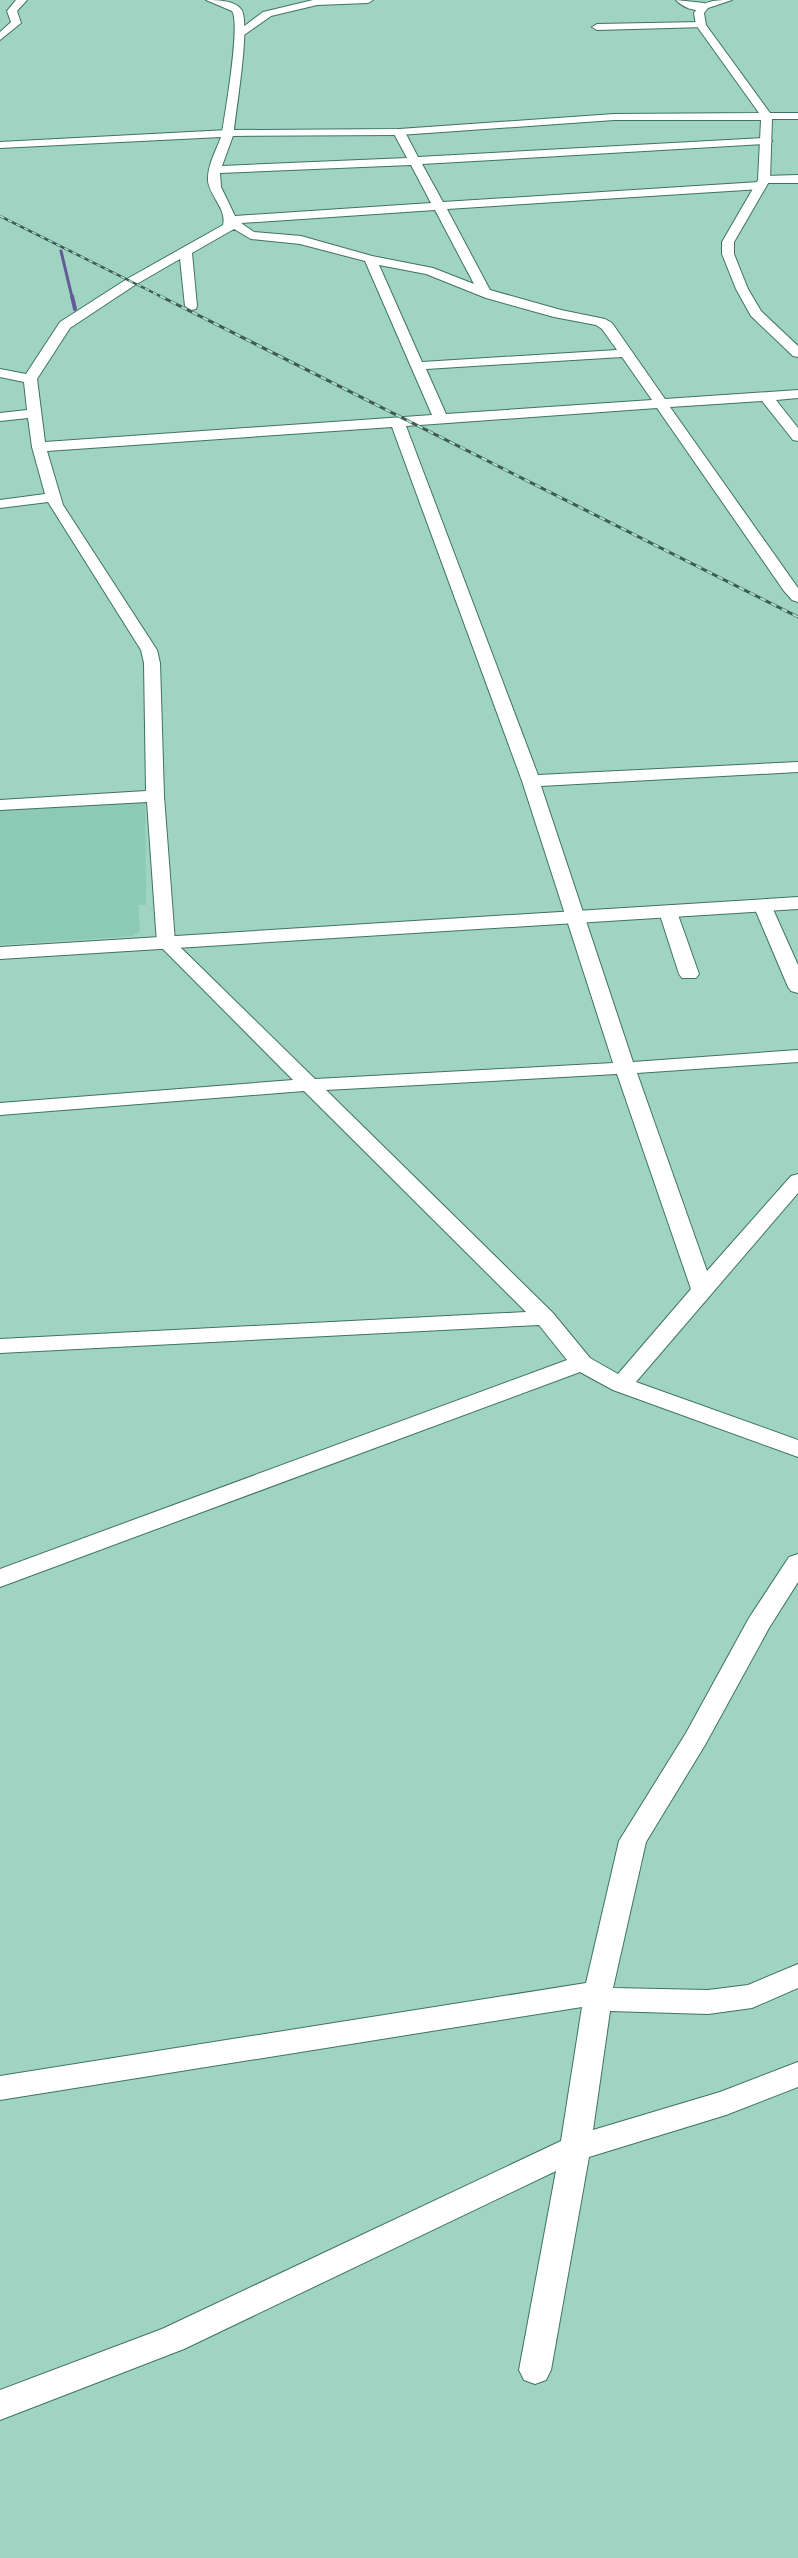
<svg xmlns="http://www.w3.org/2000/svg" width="798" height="2558" viewBox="0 0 798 2558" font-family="'Space Grotesk',sans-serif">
	<rect width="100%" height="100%" fill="#9fd4c2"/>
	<!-- built -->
	<path fill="#8ccab5" d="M145 800 146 905H138L140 931 133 936 0 945V808Z"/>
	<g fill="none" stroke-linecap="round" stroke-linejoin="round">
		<!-- stream-far1 -->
		<path stroke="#635b97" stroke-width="3" d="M61 251 72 297"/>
		<!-- stream -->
		<path stroke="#635b97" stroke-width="4" d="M72 296 75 309"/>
		<defs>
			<path id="street" d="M16 0H27L17 11 21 23 0 40V32L11 22 7 11Z
				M313 0H373L368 3 317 5 271 16 244 35 235 33 263 12Z
				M676 0 704 3 709 6C701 15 683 8 676 0Z
				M701 22 705 23V27L597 30 592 27 597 24Z
				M399 129 405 132 418 157 766 138 772 141 766 144 422 164 443 202 759 182 760 178 764 176 798 175V183H766L765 188 761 189 447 209 490 290 561 310 605 319 612 323 665 399 798 390V398L776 400 798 428V441L793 440 762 401 670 407 798 588V602L792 600 784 591 657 408 406 426 538 775 798 762V772L541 786 633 1062 798 1050V1062L637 1073 707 1271 791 1176 798 1174V1193L636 1382 798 1440V1457L613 1390 580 1372 0 1587V1569L567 1360 539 1325 0 1353V1339L526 1312 304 1091 0 1115V1103L293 1080 157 943 147 802 0 810V800L146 791 144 663 141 650 48 502 0 508V500L45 494 32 447 28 418 0 421V413L27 410 24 382 0 377V369L26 374 60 322 127 279 223 225C227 209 210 197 208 181 207 166 216 151 221 137L0 148V142L228 130 234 133 222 166 407 158 393 132ZM411 165 431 203 235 216 221 187 220 173ZM435 210 474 284 433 268 372 256 301 236 254 232 241 223ZM234 229 251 239 300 244 365 261 432 415 45 442 37 379 70 328 135 285 180 259 185 306 191 310 196 309 197 306 192 253ZM379 265 426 274 486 298 554 317 596 325 602 329 617 350 422 362ZM622 357 652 400 446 414 426 369ZM392 427 522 781 613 1063 315 1079 175 942 164 796 160 663 157 650 63 505 47 451ZM617 1074 691 1289 618 1374 590 1358 553 1313 326 1090Z
				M763 901 770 903 772 907 798 965V993L791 991 788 987 754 907 756 903Z
				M668 906 675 908 677 912 699 974 696 978H682L679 974 659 912 661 908Z
				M798 1554V1582L769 1628 705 1745 646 1842 613 1988 708 1990 748 1985 798 1964V1988L752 2008 708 2014 610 2011 593 2130 720 2092 798 2062V2087L726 2115 589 2157 551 2370 546 2380 535 2384 524 2380 519 2370 556 2171 184 2349 0 2420V2390L162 2329 561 2141 582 2007 0 2100V2076L586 1983 619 1841 686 1733 749 1618 789 1557Z"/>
			<path id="secondary" d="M206 0C216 0 234 0 241 9 251 21 236 109 234 130L399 129 614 114 759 113 696 25 694 13C703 0 716 0 732 0L708 8 704 13 706 25 770 113H798V119H772L770 180 734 242V254L748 289 761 311 798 346V357L793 356 751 316 736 289 722 254V242L758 180 761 120H614L399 135 228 136 222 133C225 113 241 23 232 11Z
				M798 897V909L0 959V947Z"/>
		</defs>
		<!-- street casing -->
		<use href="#street" stroke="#407263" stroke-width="2"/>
		<!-- secondary casing -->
		<use href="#secondary" stroke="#407263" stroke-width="2"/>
		<!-- street -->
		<use href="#street" fill="#fff" fill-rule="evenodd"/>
		<!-- secondary -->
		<use href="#secondary" fill="#fff" fill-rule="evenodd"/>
		<defs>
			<path id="rail-far1" d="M0 216 162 297"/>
			<path id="rail" d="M160 296 798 617"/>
		</defs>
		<!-- rail-far1 casing -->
		<use href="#rail-far1" stroke="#3d5b51" stroke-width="2.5"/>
		<!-- rail casing -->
		<use href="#rail" stroke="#3d5b51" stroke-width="3"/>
		<!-- rail-far1 -->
		<use href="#rail-far1" stroke="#abe1cf" stroke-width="1.5" stroke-dasharray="4.5" stroke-linecap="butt"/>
		<!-- rail -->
		<use href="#rail" stroke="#abe1cf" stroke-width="2" stroke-dasharray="6" stroke-linecap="butt"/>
	</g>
</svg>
